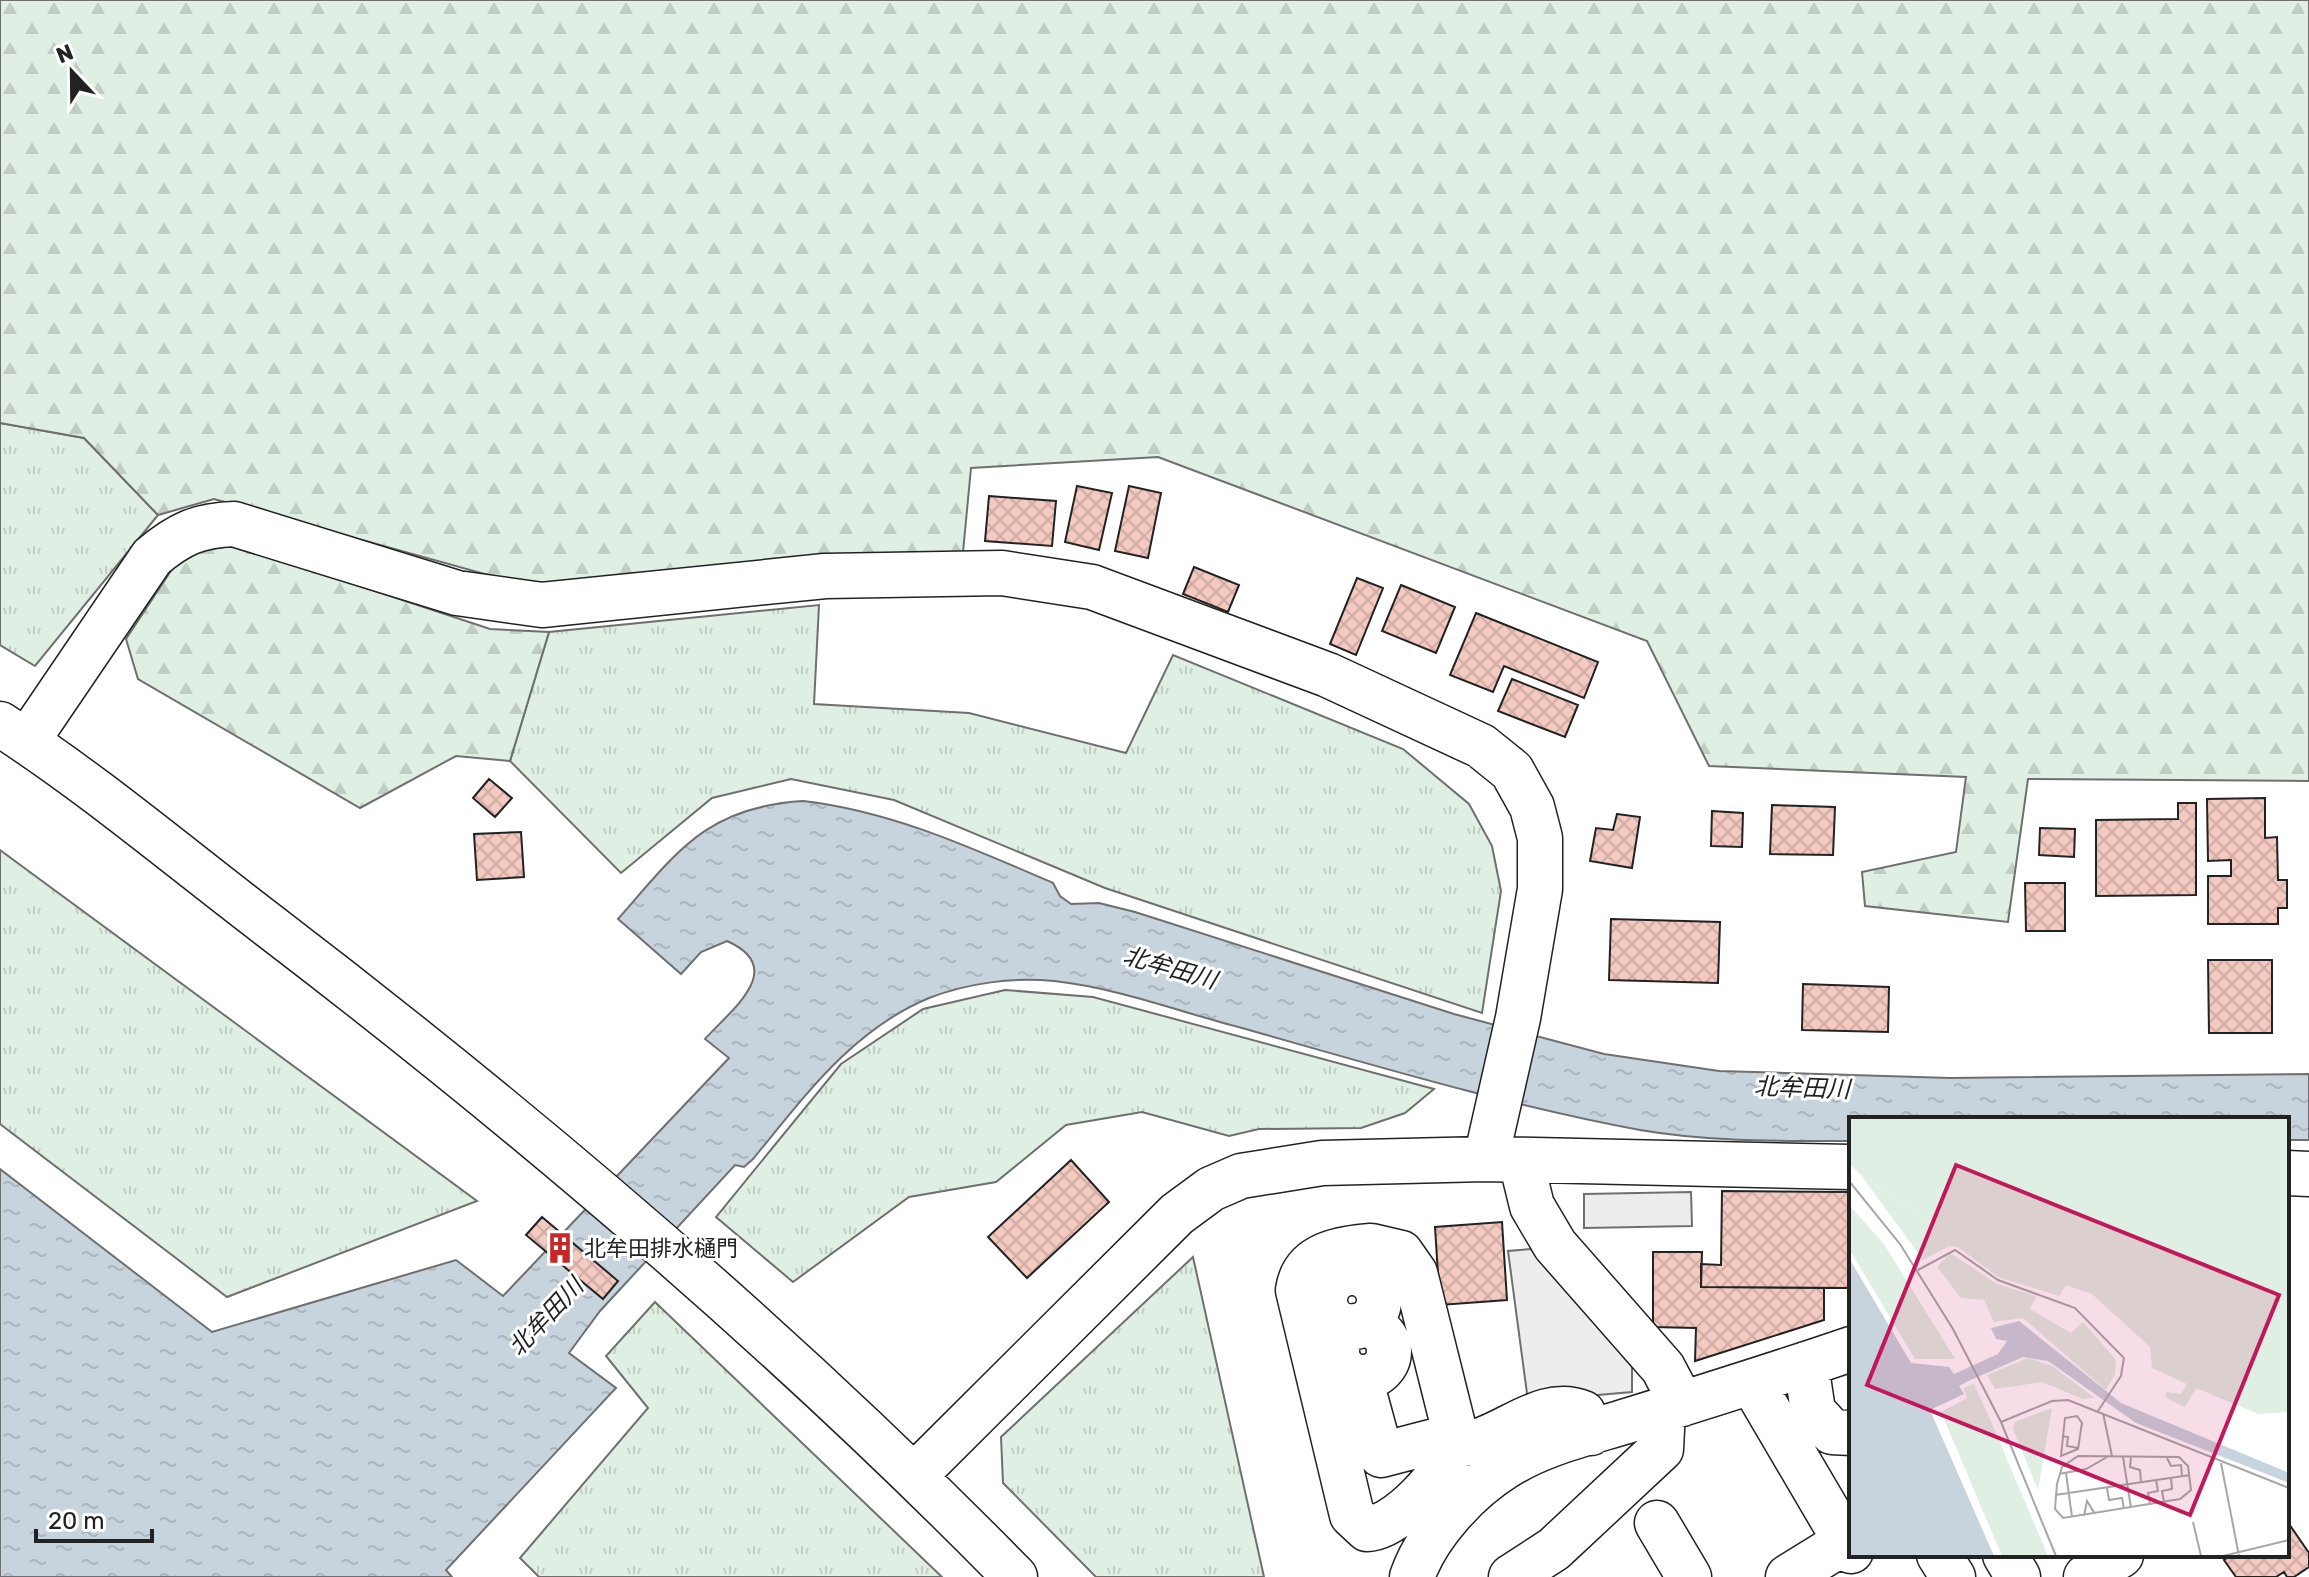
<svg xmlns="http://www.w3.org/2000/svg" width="2309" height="1577" viewBox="0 0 2309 1577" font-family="Rubik,'Noto Sans JP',sans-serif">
	<defs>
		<pattern id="grass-tufts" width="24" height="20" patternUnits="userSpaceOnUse" patternTransform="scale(2)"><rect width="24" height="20" fill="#e0efe3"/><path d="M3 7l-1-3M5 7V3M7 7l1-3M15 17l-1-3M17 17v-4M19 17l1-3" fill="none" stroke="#c0cdc2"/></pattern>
		<pattern id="forest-firs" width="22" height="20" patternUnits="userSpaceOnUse" patternTransform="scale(2)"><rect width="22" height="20" fill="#e0efe3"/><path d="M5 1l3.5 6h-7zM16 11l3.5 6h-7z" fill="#c0cdc2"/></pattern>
		<pattern id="water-ripples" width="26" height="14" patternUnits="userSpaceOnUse" patternTransform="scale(2)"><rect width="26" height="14" fill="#c7d3dd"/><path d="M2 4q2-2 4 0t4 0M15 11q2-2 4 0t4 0" fill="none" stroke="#abb5bd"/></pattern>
		<pattern id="building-cross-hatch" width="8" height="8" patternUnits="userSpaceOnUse" patternTransform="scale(2)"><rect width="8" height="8" fill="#f3c9c0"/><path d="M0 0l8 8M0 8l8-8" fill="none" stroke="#d0aca5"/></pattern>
	</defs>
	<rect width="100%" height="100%" fill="#fff"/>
	<!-- grass -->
	<path fill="url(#grass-tufts)" stroke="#6f6f6f" stroke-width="2" d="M0 423 84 438 158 515 35 666 0 645Z
		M819 605 814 704 969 713 1126 753 1173 655 1403 749 1469 804 1492 846 1501 891 1482 1013 1105 888 894 800 791 779 712 798 621 873 510 761 549 632Z
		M0 850 477 1201 227 1297 0 1124Z
		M1005 990 1093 997 1434 1089 1405 1113 1361 1128 1259 1129 1229 1136 1142 1112 1066 1125 996 1182 909 1197 793 1282 716 1217 841 1064 923 1009Z
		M1193 1257 1264 1577H1096L1003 1483 1001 1437Z
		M655 1302 942 1577H539L520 1558 648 1408 606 1356Z"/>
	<!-- forest -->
	<path fill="url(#forest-firs)" stroke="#6f6f6f" stroke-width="2" d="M0 0H2309V781L2028 779 2008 922 1865 906 1862 872 1956 852 1966 777 1709 766 1647 641 1158 457 971 468 963 552 535 588 214 499 158 515 84 438 0 423Z
		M236 545 490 629 549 632 510 761 456 756 360 808 138 679 126 639 182 554Z"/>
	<!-- parking -->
	<path fill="#ededed" stroke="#6f6f6f" stroke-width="2" d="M1691 1192 1692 1226 1584 1228V1194Z
		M1531 1249 1632 1361V1392L1528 1401 1508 1251Z"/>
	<!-- water -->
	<path fill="url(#water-ripples)" stroke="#6f6f6f" stroke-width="2" d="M803 801C891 811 972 848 1053 883L1060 896 1071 904 1099 903 1135 912 1454 1014 1604 1054 1719 1071 1950 1078 2309 1074V1140H2287V1119H1851V1141C1781 1141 1709 1142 1640 1130 1506 1105 1373 1065 1242 1028 1180 1012 1118 988 1054 981 1013 977 968 983 929 998 852 1030 804 1097 753 1159L744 1167 735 1165 600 1311 569 1353 616 1388 446 1570 452 1577H0V1169L212 1332 456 1260 503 1296 729 1058 705 1039C732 1009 788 968 727 941L701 952 681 974 618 919C677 852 706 807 803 801Z"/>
	<!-- building -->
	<path fill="url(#building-cross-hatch)" stroke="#222" stroke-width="2" d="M1077 486 1112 493 1099 550 1065 542Z
		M1129 486 1161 493 1148 558 1115 551Z
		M989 496 1056 501 1052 546 985 541Z
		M1194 567 1239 585 1228 612 1183 594Z
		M1357 578 1383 588 1356 655 1330 644Z
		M1401 585 1455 607 1436 653 1382 631Z
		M1476 613 1598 662 1584 698 1504 666 1493 692 1450 675Z
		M1512 679 1578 705 1565 737 1498 711Z
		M489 779 512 798 495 817 473 798Z
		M2265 798V838L2277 837 2278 880H2287V908H2278V924H2208V876H2231V860L2208 861 2207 799Z
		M2178 803H2196V895L2096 896V820L2178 819Z
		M1772 805 1835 807 1833 855 1770 854Z
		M1712 811 1743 813 1742 847 1711 846Z
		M1617 814 1640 817 1632 868 1590 861 1596 828 1613 830Z
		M2040 828 2075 829 2074 857 2039 855Z
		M521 832 524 877 477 880 474 834Z
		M2025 883H2065V931H2026Z
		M1611 919 1720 922 1718 983 1609 980Z
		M2208 960H2272V1033H2209Z
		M1803 984 1889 987 1888 1032 1802 1030Z
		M1071 1160 1109 1202 1027 1278 988 1237Z
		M1722 1191 1851 1192V1288L1701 1287V1264L1721 1265Z
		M542 1217 618 1281 603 1299 526 1235Z
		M1502 1222 1507 1300 1440 1305 1435 1227Z
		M1653 1252H1702L1701 1287 1824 1288V1320L1695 1361 1696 1328 1653 1327Z
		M2287 1521 2309 1553V1567L2294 1577H2287L2284 1572 2276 1577H2236L2224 1560 2231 1555H2287Z"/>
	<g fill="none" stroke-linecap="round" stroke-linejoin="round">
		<defs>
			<path id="minor" d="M0 724C93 784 179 857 267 924 530 1125 783 1340 1015 1577
				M27 741 152 557C179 534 199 525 234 524L457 593 542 605 825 576 1002 573 1092 587 1328 675 1481 746 1512 771 1532 807 1540 838V889L1518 1018 1486 1159
				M1521 1161 1532 1206 1555 1245 1663 1368 1682 1404
				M2287 1173 2309 1174
				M1371 1246 1401 1253 1415 1273 1453 1425C1453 1431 1455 1438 1454 1444 1448 1473 1396 1528 1367 1529L1352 1515 1298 1290C1304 1253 1340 1249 1371 1246Z
				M1325 1300a27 27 0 1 1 54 0a27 27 0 1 1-54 0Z
				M1337 1351a26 26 0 1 1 52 0a26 26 0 1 1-52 0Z
				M1806 1364 1813 1411 1832 1432 1851 1433
				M1753 1384 1851 1551
				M1327 1408 1366 1400 1381 1455 1454 1436
				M1454 1444C1497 1448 1538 1394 1583 1413L1591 1433
				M915 1475 1177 1214 1211 1189 1241 1176 1322 1163 1486 1159 1851 1167
				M1657 1523 1689 1577
				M1939 1555 1953 1577
				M2005 1555 2018 1577
				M1412 1577C1427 1534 1467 1491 1505 1467 1542 1443 1589 1433 1630 1420 1704 1397 1778 1374 1851 1349
				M1511 1577 1554 1549 1661 1449 1663 1410
				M1788 1577 1851 1538
				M2086 1577 2121 1555"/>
		</defs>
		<!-- minor casing -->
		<use href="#minor" stroke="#222" stroke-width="47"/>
		<!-- minor -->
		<use href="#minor" stroke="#fff" stroke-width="44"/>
	</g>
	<!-- icons -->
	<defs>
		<symbol id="building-bare" viewBox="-9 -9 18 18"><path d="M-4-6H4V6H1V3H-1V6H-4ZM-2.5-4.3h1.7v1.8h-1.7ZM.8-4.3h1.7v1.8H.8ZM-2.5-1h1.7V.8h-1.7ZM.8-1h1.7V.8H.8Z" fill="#c62828" stroke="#fff" stroke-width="2.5" paint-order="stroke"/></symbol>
	</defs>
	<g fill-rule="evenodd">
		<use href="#building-bare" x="538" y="1226" width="44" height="44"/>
	</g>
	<g text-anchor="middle" stroke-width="6" stroke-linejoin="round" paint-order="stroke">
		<!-- poi labels -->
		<g font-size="22" fill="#222" stroke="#fff" text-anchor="start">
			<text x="584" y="1256">北牟田排水樋門</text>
		</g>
		<!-- water labels -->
		<g font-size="24" font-style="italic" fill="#222" stroke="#fff">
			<text transform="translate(1170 968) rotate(16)" y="8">北牟田川</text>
			<text transform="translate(1802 1088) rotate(2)" y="8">北牟田川</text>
			<text transform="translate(546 1317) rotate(-47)" y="8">北牟田川</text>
		</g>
	</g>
	<!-- overview -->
	<g transform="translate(1849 1117)">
		<rect width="440" height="440" fill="#fff"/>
		<path d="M12 58 94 114 100 129 74 143ZM0 88 35 127 106 242H66L0 132ZM148 167 187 179 181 192 222 216 234 205 267 243 266 257 257 273 174 201 145 205 135 183ZM179 241 203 249 246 281 234 282 193 265 146 272 138 258ZM125 267 144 309 199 439H153L92 295 118 281 115 271ZM203 291 189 373 164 312 166 305Z" fill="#e0efe3"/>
		<path d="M0 1H440V295L409 297 347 271 336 290 316 280 318 275 332 277 338 267 303 251 301 230 243 177 217 168 210 179 149 160 109 130 100 129 94 114 12 58 0 46ZM101 136 148 167 135 183 112 181 88 150Z" fill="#e0efe3"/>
		<path d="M0 141 62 246 100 250 105 257 149 237 158 224 147 222 142 211 170 204 272 286 440 356V366L287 306 199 244 174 240 117 265 110 269 115 277 81 293 145 439H0Z" fill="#c7d3dd"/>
		<path fill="none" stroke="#a7a7a7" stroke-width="2" d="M0 64 51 127 104 212 152 305 207 439M69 153 106 133 149 163 226 191 275 241 272 259 249 294M254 296 263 339M228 299 233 306 229 332 212 339 216 301ZM152 305 203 284 219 283 440 371M213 319 219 320 218 329 229 331M229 339 330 340 339 349 342 373 331 382 214 401 206 392 208 367 213 350ZM274 340 282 391M282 340 281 350 291 353 292 365M318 341 322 349 332 348 333 359M372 346 390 439M217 356 223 400M210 357 237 352 260 339M258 371 260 383 273 381 275 392M206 378 341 358M315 385 313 374 323 372 322 361M301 387 299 376 309 374 307 363M235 399 238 384 246 397M344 405 352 439M374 439 440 423"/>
		<path fill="#c2185b" fill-opacity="0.15" stroke="#c2185b" stroke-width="4" d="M107 48 430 178 341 398 18 268Z"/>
		<rect width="440" height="440" fill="none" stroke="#222" stroke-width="4"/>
	</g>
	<!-- north arrow -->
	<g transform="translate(72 72) rotate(338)" stroke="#ffffff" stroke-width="6" paint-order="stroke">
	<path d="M0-6L14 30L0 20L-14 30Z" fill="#222222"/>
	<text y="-12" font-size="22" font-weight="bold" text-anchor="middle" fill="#222222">N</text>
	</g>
	<!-- scale -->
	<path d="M36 1529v12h116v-12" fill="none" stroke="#222222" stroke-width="4"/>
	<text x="48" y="1529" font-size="24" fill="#222222" stroke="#ffffff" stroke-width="6" paint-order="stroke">20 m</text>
</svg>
